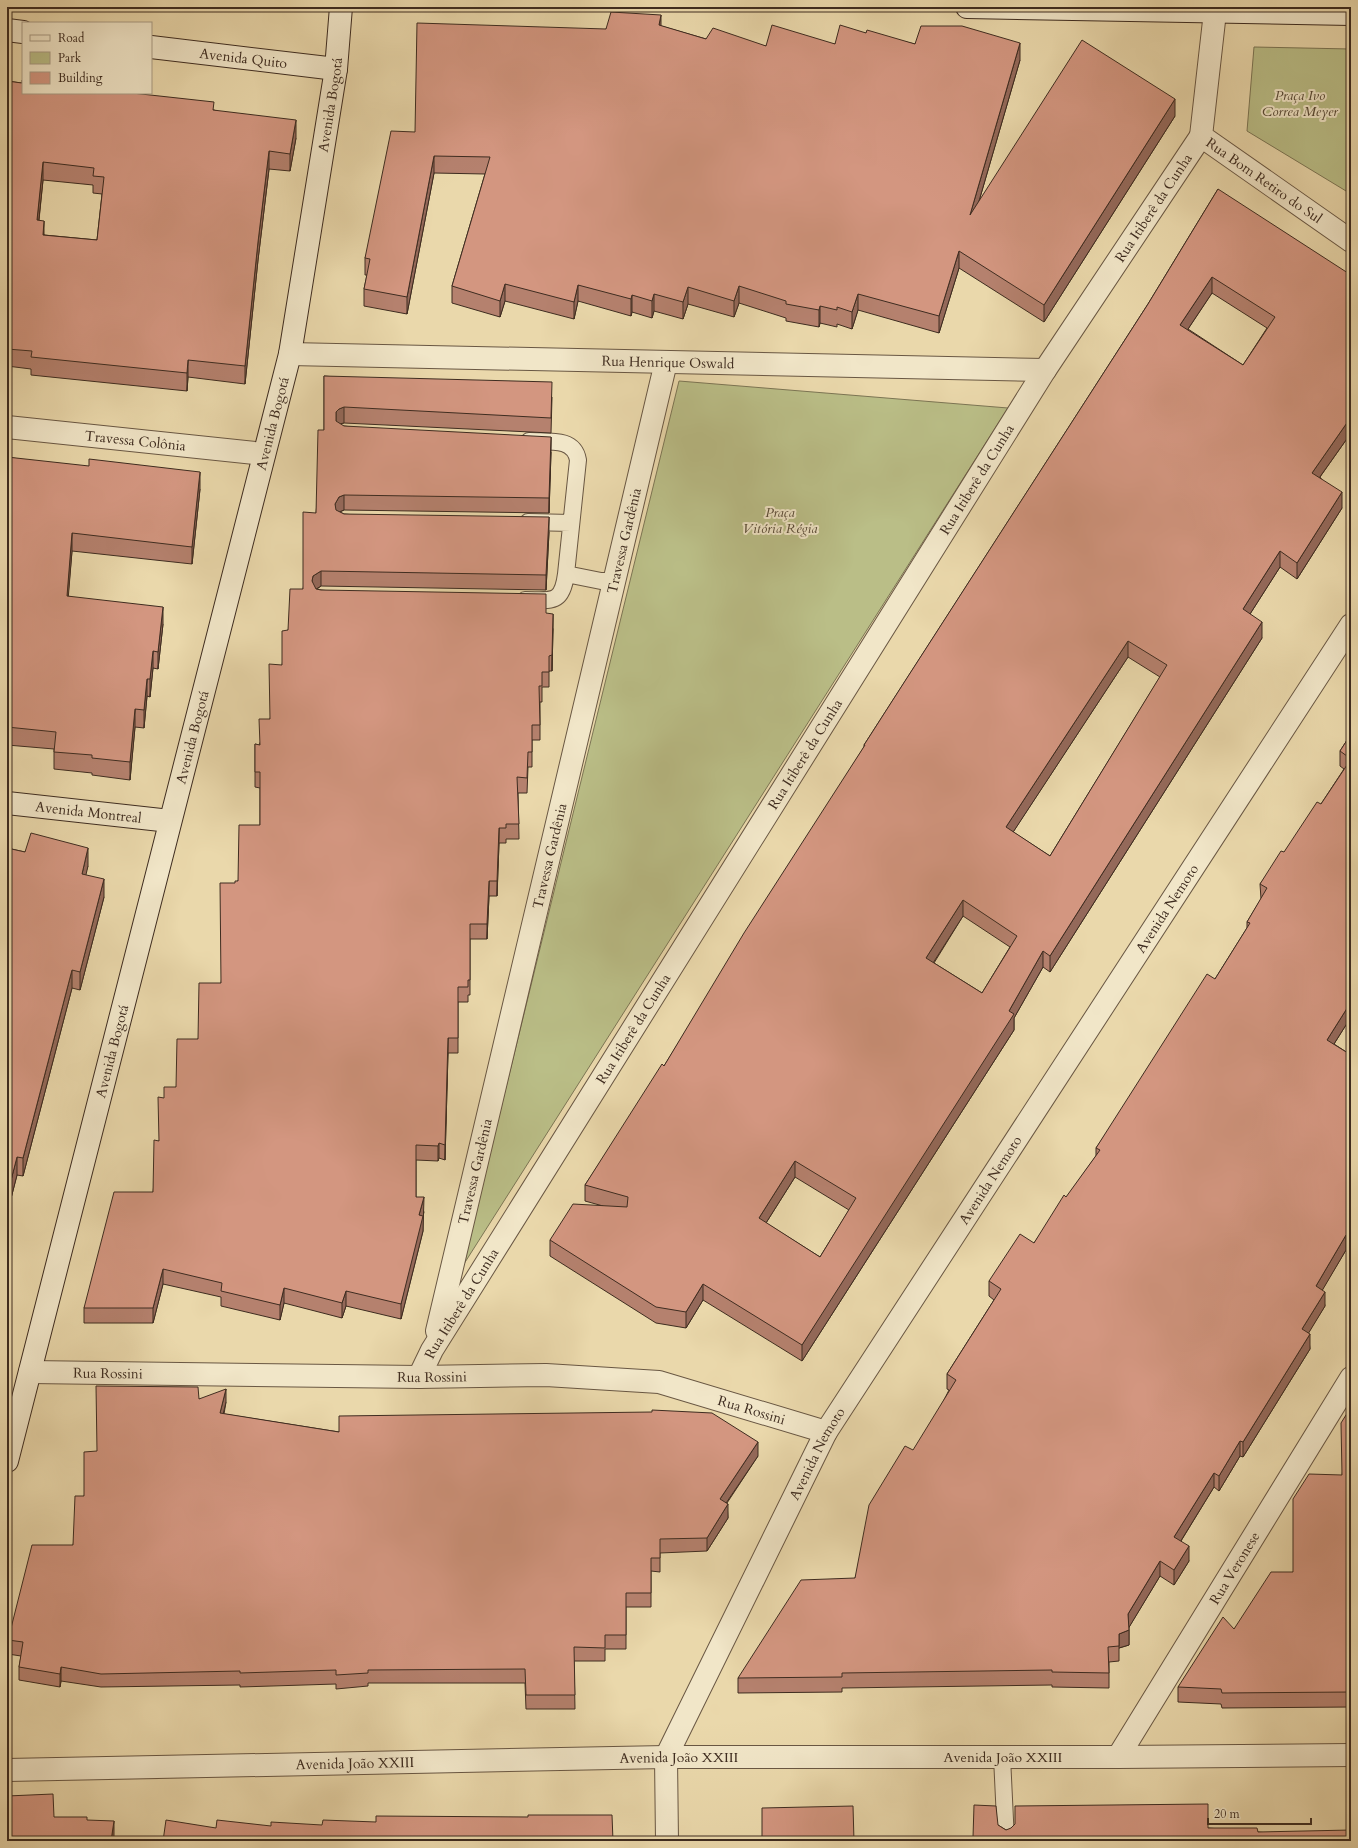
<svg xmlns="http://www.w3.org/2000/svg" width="1358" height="1848" viewBox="0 0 1358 1848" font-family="Cardo,serif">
	<rect width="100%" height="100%" fill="#ead8ab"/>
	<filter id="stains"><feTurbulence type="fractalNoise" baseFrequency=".005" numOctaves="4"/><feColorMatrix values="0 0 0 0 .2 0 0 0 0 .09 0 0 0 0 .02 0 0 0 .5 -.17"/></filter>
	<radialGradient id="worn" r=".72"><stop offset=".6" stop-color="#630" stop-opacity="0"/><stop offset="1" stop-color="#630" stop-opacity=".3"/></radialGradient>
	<!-- green -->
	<path fill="#babe87" stroke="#7c7554" d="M1254 47 1351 49V194L1247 131Z
		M679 381 1008 408 462 1267Z"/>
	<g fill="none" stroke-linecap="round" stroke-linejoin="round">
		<defs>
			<path id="lane" d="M529 441C548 442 574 437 578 460L566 574 601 581H614
				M528 522 571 523
				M525 600C551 600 562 605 566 574
				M1002 1757 1006 1841"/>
			<g id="street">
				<path id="s1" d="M1215 12 1201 136 1351 241"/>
				<path id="s2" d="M290 354 1045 370"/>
				<path id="s3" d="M7 427 264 454"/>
				<path id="s4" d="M437 1331 666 362"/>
				<path id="s5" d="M30 1372 419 1377 546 1375 659 1382 826 1432"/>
				<path id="s6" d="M419 1377 432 1350 1045 370 1201 136"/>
				<path id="s7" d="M1118 1757 1351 1378"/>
				<path id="s8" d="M7 1770 666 1757H1118L1351 1755"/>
				<path id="s9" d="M667 1841 666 1757 826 1432 1351 625"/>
			</g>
			<g id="secondary">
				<path d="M967 7 1351 14"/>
				<path d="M7 30 23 32"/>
				<path id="s10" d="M151 47 336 69"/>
				<path id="s11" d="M7 803 170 821"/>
				<path id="s12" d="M7 1461 290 354 336 69 341 7"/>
			</g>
		</defs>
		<!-- lane casing -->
		<use href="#lane" stroke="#695743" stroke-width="18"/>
		<!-- street casing -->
		<use href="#street" stroke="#695743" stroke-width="24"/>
		<!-- secondary casing -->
		<use href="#secondary" stroke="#3e2c20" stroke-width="24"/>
		<!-- lane -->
		<use href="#lane" stroke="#f1e6c8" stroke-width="16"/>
		<!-- street -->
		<use href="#street" stroke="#f1e6c8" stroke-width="22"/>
		<!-- secondary -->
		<use href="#secondary" stroke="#f1e6c8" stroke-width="22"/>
	</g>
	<!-- wall -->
	<path fill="#b5816e" stroke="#3e2c20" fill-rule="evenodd" d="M661 26 706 39 766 46 835 44 866 33 915 44 1020 60 979 201 1175 116 1044 322 959 268 939 333 858 310 852 329 837 324V327L820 323 819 327 786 321V318L739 303 734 317 688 304 683 319 654 311 652 318 632 312 631 316 578 301 574 319 505 301 500 317 452 303V286L485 174 434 173 407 314 364 306V289L367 275H365V258L415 132 606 29Z
		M7 81 214 110 296 138 290 171 269 169 258 260 245 384 188 377 187 391 31 375V369L7 366ZM43 180 93 185V193L102 194 97 240 44 235 39 220Z
		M1218 189 1351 433 1320 477 1342 508 1297 579 1280 567 1250 614 1262 638 1050 972 1043 967 1014 1018V1030L802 1361 703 1300 686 1328 656 1323 550 1256V1240L603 1206 585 1201V1185L664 1066 864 747V745L1148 304ZM1212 293 1267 328 1243 365 1188 329ZM1128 657 1160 677 1050 856 1013 832ZM963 916 1010 947 982 993 934 963ZM795 1177 849 1210 820 1257 766 1223Z
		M324 376 552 397 551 433 344 423 339 424 344 426 551 452 549 513 344 510 340 512 344 514 549 532 546 590 321 586 317 589 321 590 546 613 553 629 552 671H549V687H542V702H540V740H532V767H528L527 793H518L519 839H506V843H499L497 896H489L487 939H470V995H468V1002H458V1053H448L445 1160 439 1158 438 1161 416 1160V1197L424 1212 423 1216V1231L401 1319 346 1306 342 1318 284 1303 280 1320 221 1306V1297L163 1284 153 1323H84V1308L153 1192 159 1141 176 1087 198 1039 221 983 235 883 238 881 260 825V788L255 787V744L259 745 270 719 282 665 288 630 303 589 316 513 324 430Z
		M7 457 200 489 192 564 72 551 68 596 163 624 158 669 153 668 150 697 147 696 144 728 135 727 130 780 92 775V773L54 769V749L7 745Z
		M1351 734V1017L1334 1044 1351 1055V1253L1346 1250 1322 1290 1325 1306 1308 1333 1310 1349 1243 1457 1240 1456 1219 1491 1214 1487 1181 1541 1189 1561 1174 1585 1160 1576 1129 1627V1645L1119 1648V1661L1109 1662V1688L1052 1687V1685L842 1688V1692L738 1693V1678L855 1578 949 1390 947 1389V1374L994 1300 989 1296V1281L1034 1243 1096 1156V1148L1215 979 1247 928V922L1261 899 1260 884 1321 804 1344 769 1340 766V751Z
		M7 848 88 866 85 875 104 897 80 990 72 988 23 1176 17 1175 8 1210V1226L7 1230Z
		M199 1399 226 1402 224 1414 339 1432 758 1456 727 1503 728 1518 707 1551 660 1553V1572L651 1571V1607H626V1649H605V1661H574L575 1709H526L525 1683H368V1686L336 1689V1684L240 1687V1685L101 1687 61 1681 60 1687 19 1680V1667L21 1656 8 1654V1640L73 1545 84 1496 97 1451Z
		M1351 1407V1707L1222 1708 1221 1704 1178 1702V1687L1234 1629 1293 1572 1342 1475Z
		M998 1825 1006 1830 1208 1828 1258 1832 1351 1841H973V1837Z"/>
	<!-- shaded-wall -->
	<path fill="#94695a" stroke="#3e2c20" d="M661 15V32L659 25Z
		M1020 43V60L970 232V215Z
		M1175 99V116L1044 322V305Z
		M296 120V138L290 171V154Z
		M269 151V169L258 260 245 384V366L258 242Z
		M434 156V173L407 314V297Z
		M43 162V180L37 237V220Z
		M44 221V238L43 235Z
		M959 251V268L939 333V316Z
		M1212 277V293L1180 341V325Z
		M505 284V301L500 317V301Z
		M578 285V301L574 319V302Z
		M739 286V303L734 317V301Z
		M688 287V304L683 319V302Z
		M654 294V311L652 318V301Z
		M858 294V310L852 329V312Z
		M632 295V312L631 316V299Z
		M820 306V323L819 327V310Z
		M188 360V377L187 391V373Z
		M344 407V423L339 424 336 427V412L339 409Z
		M1351 417V433L1312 488V473Z
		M551 437V452L549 513V498Z
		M200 472V489L192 564V547Z
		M1342 492V508L1297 579V563Z
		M344 495V510L339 512 335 519V504L339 497Z
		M549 517V532L546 590V575Z
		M72 533V551L67 613V596Z
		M1280 551V567L1243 625V609Z
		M321 571V586L313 591 312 581 313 576Z
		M163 607V624L158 669V652Z
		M553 614V629L552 671V655Z
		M1262 622V638L1050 972V956Z
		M1128 641V657L1006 843V827Z
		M153 651V668L150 697V679Z
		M147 679V696L144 728V710Z
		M135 709V727L130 780V762Z
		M499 828V843L497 896V881Z
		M88 848V866L82 892V874Z
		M104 879V897L80 990V972Z
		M489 881V896L487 939V924Z
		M963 900V916L926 974V958Z
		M1043 951V967L1014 1018V1030L802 1361V1345L1009 1011Z
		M72 970V988L23 1176V1158Z
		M1351 1002V1017L1327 1055V1040Z
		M448 1038V1053L445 1160V1145Z
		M439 1143V1158L438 1161V1146Z
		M17 1157V1175L8 1210V1226L7 1230V1196Z
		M795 1161V1177L759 1234V1218Z
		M424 1197 423 1231 401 1319V1304L419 1215Z
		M1346 1235V1250L1316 1301V1286Z
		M163 1269V1284L153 1323V1308Z
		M703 1284V1300L686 1328V1312Z
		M284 1288V1303L280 1320V1305Z
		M346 1291V1306L342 1318V1303Z
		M1325 1292V1306L1302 1344V1329Z
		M1310 1334V1349L1243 1457V1442Z
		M226 1389V1402L220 1427V1413Z
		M1240 1441V1456L1219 1491V1476Z
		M758 1442V1456L720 1512V1499Z
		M1214 1473V1487L1174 1552V1537Z
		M728 1504V1518L707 1551V1538Z
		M1189 1546V1561L1174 1585V1570Z
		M1160 1561V1576L1128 1629V1614Z
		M1129 1630V1645L1119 1648V1634Z
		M61 1667V1681L60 1687V1674Z
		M114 1821V1841H111Z"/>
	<!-- building -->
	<path fill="#d39680" stroke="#3e2c20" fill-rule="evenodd" d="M611 12 661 15 659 25 706 39 713 28 766 46 772 25 835 44 840 25 866 33 867 30 915 44 921 26H962L1020 43 970 215 1082 40 1175 99 1044 305 959 251 939 316 858 294 852 312 837 307V310L820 306 819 310 786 304V301L739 286 734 301 688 287 683 302 654 294 652 301 632 295 631 299 578 285 574 302 505 284 500 301 452 286 490 157 434 156 407 297 364 289 370 259 365 258 391 131 415 132 417 23 606 29Z
		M22 80H23V93H132L214 102 213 110 296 120 290 154 269 151 258 242 245 366 188 360 187 373 31 357 32 351 7 349V81L22 83ZM43 162 94 168 93 176 104 177 97 240 43 235 44 221 37 220Z
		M1218 189 1351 275V417L1312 473 1342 492 1297 563 1280 551 1243 609 1262 622 1050 956 1043 951 1009 1011 1014 1014 802 1345 703 1284 686 1312 656 1307 550 1240 573 1204 627 1207 628 1197 585 1185 662 1064 664 1066 744 933 865 745H864L905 681 1148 304ZM1212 277 1275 317 1243 365 1180 325ZM1128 641 1167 665 1050 856 1006 827ZM963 900 1017 936 982 993 926 958ZM795 1161 856 1198 820 1257 759 1218Z
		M324 376 552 382 551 418 344 407 339 409 336 412V421L344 426 551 437 549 498 344 495 339 497 335 504 336 510 344 514 549 517 546 575 321 571 313 576 312 581 316 589 321 590 546 594V613L553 614 552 655 549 656V672H542V686H539L540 725H532V752H528L527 778 517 777 519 824H506V828H499L497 881H489L487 924H470V980H468V987H458V1038H448L445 1145 439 1143 438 1146 416 1145V1197H424L419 1215 423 1216 401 1304 346 1291 342 1303 284 1288 280 1305 221 1291 222 1283 163 1269 153 1308H84L114 1192H153L154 1140 159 1141 158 1097 164 1098V1087H176L177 1039H198L199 983H221L220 883H235V881H238L239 825H260V772H255V744L260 745 259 719H270L269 664 282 665V631L288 630 290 589H303V512L316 513 318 430H324Z
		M7 457 89 466V459L200 472 192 547 72 533 67 596 163 607 158 652 153 651 150 679H147L144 710 135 709 130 762 92 758V755L54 752 56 732 7 727Z
		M1351 734V1002L1327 1040 1351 1055V1238L1346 1235 1316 1286 1325 1292 1302 1329 1310 1334 1243 1442 1240 1441 1219 1476 1214 1473 1174 1537 1189 1546 1174 1570 1160 1561 1128 1614 1129 1630 1119 1634V1646L1108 1647 1109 1673 1052 1672V1670L842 1673V1677L738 1678 801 1580 855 1578 869 1505 905 1446 913 1450 956 1380 947 1374 1001 1289 989 1281 1020 1234 1034 1243 1064 1195 1066 1197 1100 1150 1096 1148 1207 974 1215 979 1250 923 1247 922 1267 888 1260 884 1281 851 1284 852 1317 802 1321 804 1351 759 1340 751Z
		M31 833 88 848 82 874 104 879 80 972 72 970 23 1158 17 1157 7 1196V848L25 852Z
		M96 1386 198 1387 199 1399 226 1389 220 1413 339 1432V1416L652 1412V1410L712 1413 758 1442 720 1499 728 1504 707 1538 660 1539V1558H651V1593H626V1635H605V1648L574 1647 575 1695H526L525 1669 368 1670V1673L336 1675V1670L240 1673V1671L101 1674 61 1667 60 1674 19 1667 23 1642 8 1640 32 1545H73L75 1496H84V1452L97 1451Z
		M1351 1407V1692L1222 1693 1221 1689 1178 1687 1223 1617 1234 1629 1271 1572H1293V1499L1309 1474 1342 1475 1341 1423Z
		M53 1794 54 1817H87V1820L114 1821 111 1841H7V1796Z
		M1208 1804V1828H1257L1258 1832 1351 1830V1841H1040V1838L973 1837 974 1805 996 1806 998 1825 1006 1830 1011 1828 1015 1824V1806Z
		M853 1806 854 1841H762V1808Z
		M528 1815H612L613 1841H163L166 1820 216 1828 217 1820 271 1826V1822L322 1825 323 1820 376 1822V1816L528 1817Z"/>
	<g text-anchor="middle" stroke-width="4" stroke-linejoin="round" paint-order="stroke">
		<!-- street labels -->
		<g font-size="14" fill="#3e2c20" stroke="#f1e6c8">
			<text dy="5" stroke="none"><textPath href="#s10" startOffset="93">Avenida Quito</textPath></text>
			<text dy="5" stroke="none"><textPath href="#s12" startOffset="1395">Avenida Bogotá</textPath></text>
			<text dy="5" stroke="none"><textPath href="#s1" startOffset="202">Rua Bom Retiro do Sul</textPath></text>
			<text dy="5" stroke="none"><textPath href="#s6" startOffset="1381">Rua Itiberê da Cunha</textPath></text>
			<text dy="5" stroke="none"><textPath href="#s2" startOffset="378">Rua Henrique Oswald</textPath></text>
			<text dy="5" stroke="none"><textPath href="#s12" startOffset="1071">Avenida Bogotá</textPath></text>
			<text dy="5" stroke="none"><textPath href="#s3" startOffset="129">Travessa Colônia</textPath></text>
			<text dy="5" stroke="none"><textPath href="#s6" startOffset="1057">Rua Itiberê da Cunha</textPath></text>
			<text dy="5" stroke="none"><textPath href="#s4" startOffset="812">Travessa Gardênia</textPath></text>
			<text dy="5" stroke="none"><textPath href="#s12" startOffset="747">Avenida Bogotá</textPath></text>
			<text dy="5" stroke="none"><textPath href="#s6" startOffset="733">Rua Itiberê da Cunha</textPath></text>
			<text dy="5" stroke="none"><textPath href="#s11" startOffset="82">Avenida Montreal</textPath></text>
			<text dy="5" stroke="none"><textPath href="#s4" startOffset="488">Travessa Gardênia</textPath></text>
			<text dy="5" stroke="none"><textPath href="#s9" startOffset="1071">Avenida Nemoto</textPath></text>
			<text dy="5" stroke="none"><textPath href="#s6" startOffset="409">Rua Itiberê da Cunha</textPath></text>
			<text dy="5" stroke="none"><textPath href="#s12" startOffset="423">Avenida Bogotá</textPath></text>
			<text dy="5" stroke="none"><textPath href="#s4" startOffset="164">Travessa Gardênia</textPath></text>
			<text dy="5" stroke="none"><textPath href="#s9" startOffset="747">Avenida Nemoto</textPath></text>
			<text dy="5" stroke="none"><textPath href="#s6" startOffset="85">Rua Itiberê da Cunha</textPath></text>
			<text dy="5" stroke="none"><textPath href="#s5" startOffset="78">Rua Rossini</textPath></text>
			<text dy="5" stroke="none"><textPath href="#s5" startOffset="402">Rua Rossini</textPath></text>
			<text dy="5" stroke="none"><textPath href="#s5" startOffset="726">Rua Rossini</textPath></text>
			<text dy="5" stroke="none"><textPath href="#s9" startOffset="423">Avenida Nemoto</textPath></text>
			<text dy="5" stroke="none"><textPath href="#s7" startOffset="222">Rua Veronese</textPath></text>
			<text dy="5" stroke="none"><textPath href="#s8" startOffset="672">Avenida João XXIII</textPath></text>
			<text dy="5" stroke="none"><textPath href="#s8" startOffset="996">Avenida João XXIII</textPath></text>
			<text dy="5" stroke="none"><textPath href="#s8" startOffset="348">Avenida João XXIII</textPath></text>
		</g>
		<!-- park labels -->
		<g font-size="14" font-style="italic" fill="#574935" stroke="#f1e6c8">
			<text x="1300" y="100">Praça Ivo<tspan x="1300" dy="16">Correa Meyer</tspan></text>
			<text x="780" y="517">Praça<tspan x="780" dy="16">Vitória Régia</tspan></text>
		</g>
	</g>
	<!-- margin -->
	<rect width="1358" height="1848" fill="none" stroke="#ead8ab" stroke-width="24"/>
	<rect x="8" y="8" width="1342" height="1832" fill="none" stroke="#3e2c20" stroke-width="2"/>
	<rect x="12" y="12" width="1334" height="1824" fill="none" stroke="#3e2c20"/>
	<!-- legend -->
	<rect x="22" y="22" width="130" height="72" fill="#f1e6c8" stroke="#a99c85"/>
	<rect x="30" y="35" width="20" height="6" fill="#f1e6c8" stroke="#a99c85"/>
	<text x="58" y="42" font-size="12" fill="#3e2c20">Road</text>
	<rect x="30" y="52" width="20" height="12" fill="#babe87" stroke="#a99c85"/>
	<text x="58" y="62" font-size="12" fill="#3e2c20">Park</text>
	<rect x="30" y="72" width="20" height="12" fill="#d39680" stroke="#a99c85"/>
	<text x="58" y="82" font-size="12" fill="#3e2c20">Building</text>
	<!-- scale -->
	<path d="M1208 1818v6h103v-6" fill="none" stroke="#3e2c20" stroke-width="2"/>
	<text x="1214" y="1818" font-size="12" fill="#3e2c20" stroke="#f1e6c8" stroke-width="3" paint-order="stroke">20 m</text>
	<rect width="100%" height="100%" filter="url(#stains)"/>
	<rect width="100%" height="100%" fill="url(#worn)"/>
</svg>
